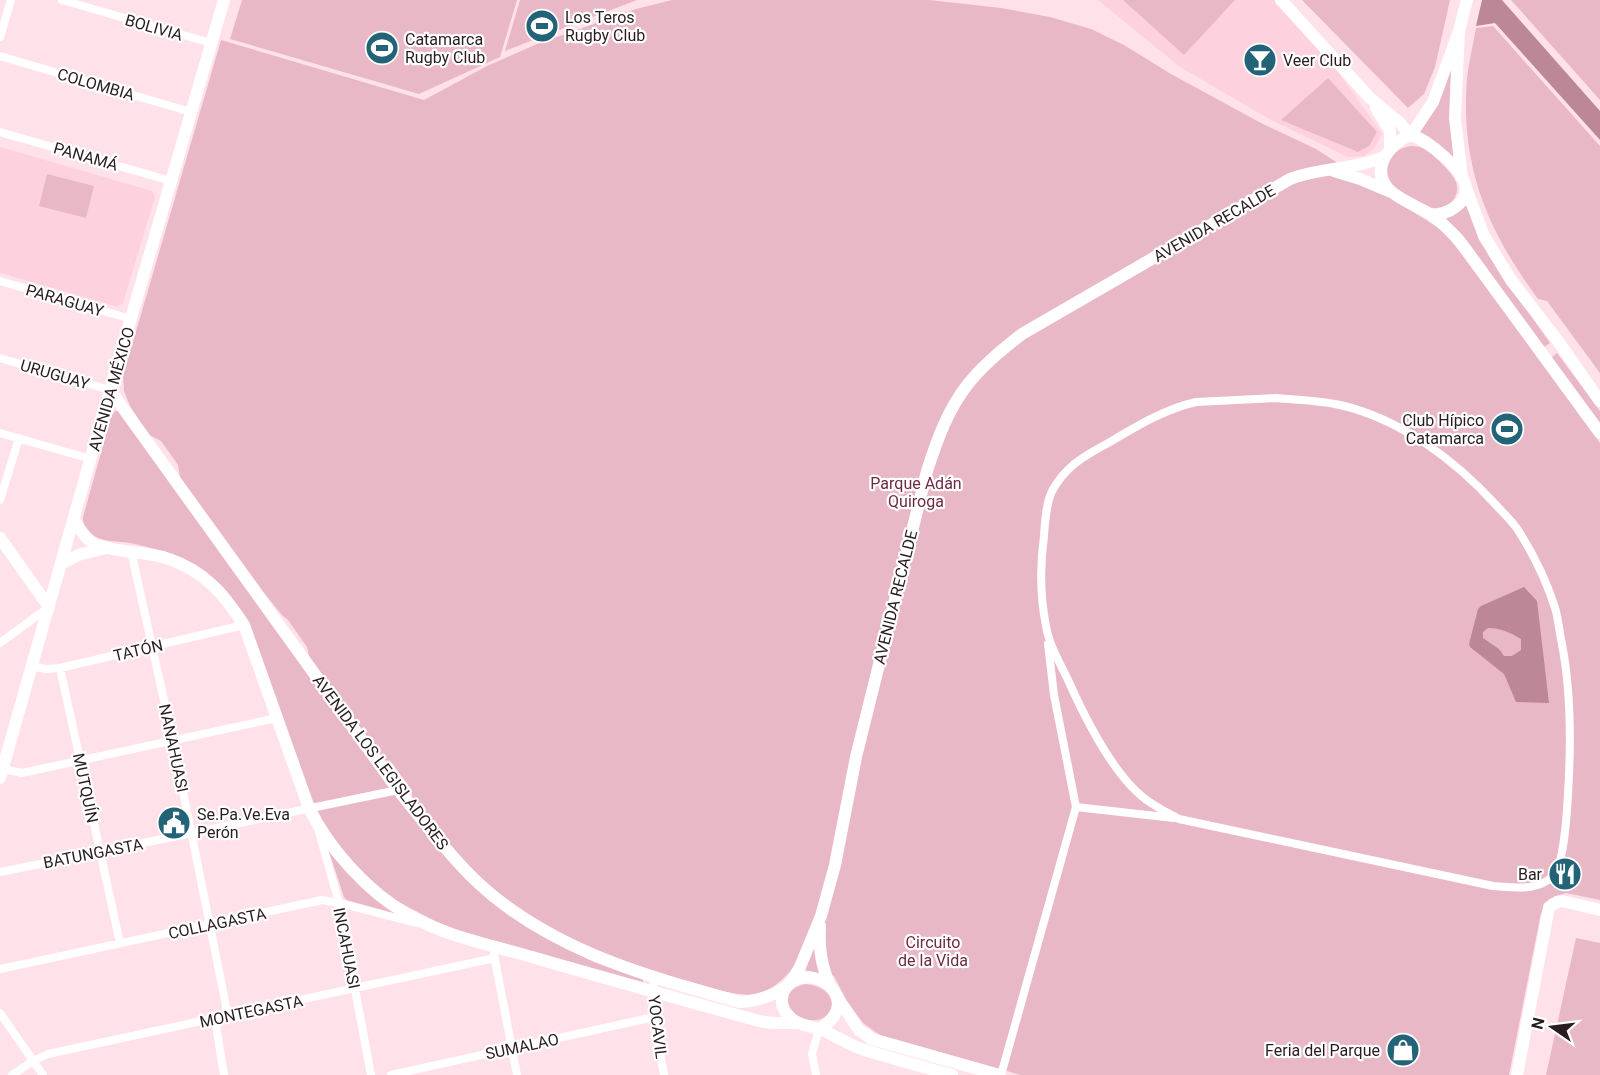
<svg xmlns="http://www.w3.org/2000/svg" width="1600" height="1075" viewBox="0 0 1600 1075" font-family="Roboto,sans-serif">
	<rect width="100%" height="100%" fill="#ffe1e9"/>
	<!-- built -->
	<path fill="#fed1de" d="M1098 0H1287L1382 134 1374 149 1364 156 1348 157 1271 120 1180 67Z
		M0 147 152 191 155 197 123 303 118 307 0 273Z"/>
	<!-- green -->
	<path fill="#e9b8c6" d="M242 0H517L500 57 419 94 230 39Z
		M520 0H637L505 51Z
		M672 0H929L1001 8 1050 17 1091 29 1124 45 1171 74 1261 123 1316 149 1443 231 1469 263 1600 443V900L1566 893 1549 899 1541 913 1509 1075H1021L880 1035 863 1023 847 1001 834 976 793 968C783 979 773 990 757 994 739 997 716 989 698 984 627 965 559 939 500 894 466 868 440 832 413 800L411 789 392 763 383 759 309 656 307 647 288 620 282 615 265 594 180 477 178 465 161 441 149 435 130 406 124 391 123 376 221 40 424 100 487 66 537 44 636 9Z
		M1123 0H1235L1184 55Z
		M1302 0H1450L1435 67 1424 94 1408 108Z
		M1511 0H1600V100Z
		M1493 26 1600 146V373L1547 301 1538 299C1487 230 1460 166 1467 78 1469 61 1473 45 1476 28Z
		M1451 68 1450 118 1454 160 1431 138 1419 131Z
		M1328 78 1377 132 1369 146 1358 152 1281 120Z
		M1410 146C1415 146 1419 146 1424 149 1433 154 1452 172 1456 182 1462 200 1443 212 1428 207 1411 198 1380 187 1389 162 1392 153 1400 148 1410 146Z
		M47 174 94 186 86 218 39 206Z
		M1466 205 1489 256 1508 286 1520 300 1550 343 1544 347 1468 242 1447 221V218L1453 216Z
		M1557 353 1600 411V426L1551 358Z
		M115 411H119L439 849 559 945 594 962 643 979V982L456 930 437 922 391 898 358 868 338 844 323 822 312 800 248 624C240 611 233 597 222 586 197 562 163 550 130 543 119 541 103 542 93 536 86 532 83 525 83 517L111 417Z
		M327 846 396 914 347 900 344 897Z
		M1576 938 1600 943V1075H1546Z
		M806 984C847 989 834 1030 802 1018 797 1016 791 1012 789 1006 784 993 795 986 806 984Z"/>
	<!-- water -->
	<path fill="#bc8797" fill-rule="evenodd" d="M1482 0H1502L1600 111V140L1495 23 1476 26Z
		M1524 587 1537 601 1549 703 1516 702 1504 674 1470 647 1469 644 1478 609 1481 606ZM1488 628C1501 628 1509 632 1521 639V650L1512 656H1504L1499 649 1483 638V632Z"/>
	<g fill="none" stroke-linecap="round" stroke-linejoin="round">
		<!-- street -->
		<path stroke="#fff" stroke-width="8" d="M62 0 211 43
			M0 37 11 0
			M0 56 191 112
			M0 132 171 181
			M0 281 131 319
			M0 358 110 390
			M1276 398C1297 400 1319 400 1340 405 1401 419 1455 460 1497 506 1504 514 1512 521 1518 530 1532 552 1547 582 1555 608 1558 617 1559 629 1561 639 1570 683 1571 729 1569 774 1568 794 1566 863 1553 876 1537 892 1513 887 1493 886L1179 819C1170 814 1160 809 1151 803 1116 781 1085 718 1068 680 1060 663 1049 645 1046 626 1040 596 1040 565 1044 536 1045 522 1046 504 1052 491 1057 482 1064 473 1072 466 1083 456 1097 449 1110 442 1137 426 1165 409 1196 402Z
			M0 433 91 459
			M0 500 19 438
			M131 551 173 741 228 1016
			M0 643 49 607
			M32 666 46 669 60 668 244 625
			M60 668 120 943
			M0 766 3 769 22 773 277 718
			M1076 807 1174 818
			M319 832 339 903 371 1075
			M0 872 100 852 398 790
			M494 955 517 1075
			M0 969 322 900 339 903 416 923
			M655 978C647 1009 659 1044 664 1075
			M0 1013 43 1075
			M215 1019 224 1075
			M12 1075 33 1061 48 1054 495 958
			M391 1075 654 1017
			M816 1075 812 1054 819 1029
			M1001 1075 1076 807 1054 695 1048 644"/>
		<!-- secondary -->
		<path stroke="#fff" stroke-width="12" d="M1281 0 1369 97 1400 123 1410 135
			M1459 31 1455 118 1462 178
			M1376 108 1390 131V148
			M1411 135 1433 102 1459 31 1467 0
			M1334 171 1360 179 1391 192
			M1466 188 1484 236 1511 280 1560 344 1600 401
			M1432 215C1446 214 1465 206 1466 189 1466 171 1426 138 1410 135 1387 145 1367 174 1393 193 1405 202 1418 207 1430 214 1441 221 1450 231 1458 239L1600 433
			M110 390 398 790C421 818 443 848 469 874 542 948 643 975 740 1002 757 1001 771 997 786 987
			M74 520C78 526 82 533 88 539 106 554 145 550 169 559 204 571 224 594 244 625L309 808C329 849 368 892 407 914 444 936 491 945 532 957 607 979 683 1000 759 1021L772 1023H798
			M0 538 49 607
			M61 564 78 555 106 548
			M0 778 110 390 224 0
			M820 926C819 950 821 964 830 986
			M791 982 800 967 821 916 835 865 856 757 927 471C937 440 948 409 968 384 984 364 1003 349 1022 334L1290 179C1321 167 1353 170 1384 157
			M839 1000 859 1030 872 1039 999 1075
			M820 1029C864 1001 817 963 790 983 785 987 782 993 782 999 781 1007 786 1014 792 1019 800 1026 812 1026 822 1030 834 1035 846 1043 859 1048 889 1058 921 1066 952 1075
			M1517 1075 1549 907 1557 902 1562 901 1600 910"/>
	</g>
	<!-- icons -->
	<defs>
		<symbol id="stadium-disc" viewBox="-11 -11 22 22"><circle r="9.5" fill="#226377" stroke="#fff"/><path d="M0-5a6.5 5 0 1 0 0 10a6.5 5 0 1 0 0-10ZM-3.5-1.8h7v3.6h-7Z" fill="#fff"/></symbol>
		<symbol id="bar-disc" viewBox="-11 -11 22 22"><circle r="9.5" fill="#226377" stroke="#fff"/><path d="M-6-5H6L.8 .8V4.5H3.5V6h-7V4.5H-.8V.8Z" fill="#fff"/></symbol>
		<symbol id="civic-disc" viewBox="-11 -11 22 22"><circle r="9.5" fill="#226377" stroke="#fff"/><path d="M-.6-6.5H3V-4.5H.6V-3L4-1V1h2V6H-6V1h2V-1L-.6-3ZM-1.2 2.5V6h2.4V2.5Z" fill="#fff"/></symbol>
		<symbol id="restaurant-disc" viewBox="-11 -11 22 22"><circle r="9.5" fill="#226377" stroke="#fff"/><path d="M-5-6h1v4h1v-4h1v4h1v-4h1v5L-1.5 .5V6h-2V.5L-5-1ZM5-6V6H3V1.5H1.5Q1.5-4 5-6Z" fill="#fff"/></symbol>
		<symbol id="shop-disc" viewBox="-11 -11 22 22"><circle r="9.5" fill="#226377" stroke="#fff"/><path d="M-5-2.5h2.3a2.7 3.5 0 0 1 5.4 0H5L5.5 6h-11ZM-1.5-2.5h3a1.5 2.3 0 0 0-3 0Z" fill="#fff"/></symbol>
	</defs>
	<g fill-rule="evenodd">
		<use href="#stadium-disc" x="523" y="7" width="38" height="38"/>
		<use href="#stadium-disc" x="363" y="29" width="38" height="38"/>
		<use href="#bar-disc" x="1241" y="41" width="38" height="38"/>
		<use href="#stadium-disc" x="1488" y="410" width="38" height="38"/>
		<use href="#civic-disc" x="155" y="804" width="38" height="38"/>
		<use href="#restaurant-disc" x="1546" y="855" width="38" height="38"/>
		<use href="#shop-disc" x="1384" y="1031" width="38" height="38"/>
	</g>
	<g text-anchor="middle" stroke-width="4.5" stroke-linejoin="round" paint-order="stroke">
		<!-- poi labels -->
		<g font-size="16" fill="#291c20" stroke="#fff" text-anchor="start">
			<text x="565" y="23">Los Teros<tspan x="565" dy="18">Rugby Club</tspan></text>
			<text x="405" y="45">Catamarca<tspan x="405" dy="18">Rugby Club</tspan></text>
			<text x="1283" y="66">Veer Club</text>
			<text x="1484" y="426" text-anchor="end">Club Hípico<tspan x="1484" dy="18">Catamarca</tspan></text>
			<text x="197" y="820">Se.Pa.Ve.Eva<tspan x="197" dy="18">Perón</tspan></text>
			<text x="1542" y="880" text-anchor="end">Bar</text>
			<text x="1380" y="1056" text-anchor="end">Feria del Parque</text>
		</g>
		<!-- street labels -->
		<g font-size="16" fill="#291c20" stroke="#fff">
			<text transform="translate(154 27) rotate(16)" y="6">BOLIVIA</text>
			<text transform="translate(96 84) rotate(16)" y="6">COLOMBIA</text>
			<text transform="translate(86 156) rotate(16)" y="6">PANAMÁ</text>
			<text transform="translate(1214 223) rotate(-30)" y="6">AVENIDA RECALDE</text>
			<text transform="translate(65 300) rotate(16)" y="6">PARAGUAY</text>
			<text transform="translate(55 374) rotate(16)" y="6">URUGUAY</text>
			<text transform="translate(111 389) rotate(-74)" y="6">AVENIDA MÉXICO</text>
			<text transform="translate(895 597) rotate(-76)" y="6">AVENIDA RECALDE</text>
			<text transform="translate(138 650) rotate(-13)" y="6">TATÓN</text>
			<text transform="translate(174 748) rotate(78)" y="6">NANAHUASI</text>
			<text transform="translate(381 762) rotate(53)" y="6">AVENIDA LOS LEGISLADORES</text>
			<text transform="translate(86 788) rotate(78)" y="6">MUTQUÍN</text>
			<text transform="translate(93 853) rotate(-11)" y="6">BATUNGASTA</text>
			<text transform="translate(217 923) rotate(-12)" y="6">COLLAGASTA</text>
			<text transform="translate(347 948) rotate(79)" y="6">INCAHUASI</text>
			<text transform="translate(251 1011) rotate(-12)" y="6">MONTEGASTA</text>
			<text transform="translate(658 1027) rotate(83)" y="6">YOCAVIL</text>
			<text transform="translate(522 1046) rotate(-12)" y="6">SUMALAO</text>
		</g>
		<!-- park labels -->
		<g font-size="16" fill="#6c2a43" stroke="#fff">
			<text x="916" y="489">Parque Adán<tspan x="916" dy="18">Quiroga</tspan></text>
			<text x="933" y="948">Circuito<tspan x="933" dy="18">de la Vida</tspan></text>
		</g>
	</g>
	<!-- north arrow -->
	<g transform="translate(1552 1027) rotate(284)" stroke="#ffffff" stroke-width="4.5" paint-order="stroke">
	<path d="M0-4.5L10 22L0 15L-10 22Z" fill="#291c20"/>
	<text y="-9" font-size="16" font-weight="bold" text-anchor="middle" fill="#291c20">N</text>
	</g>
</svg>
